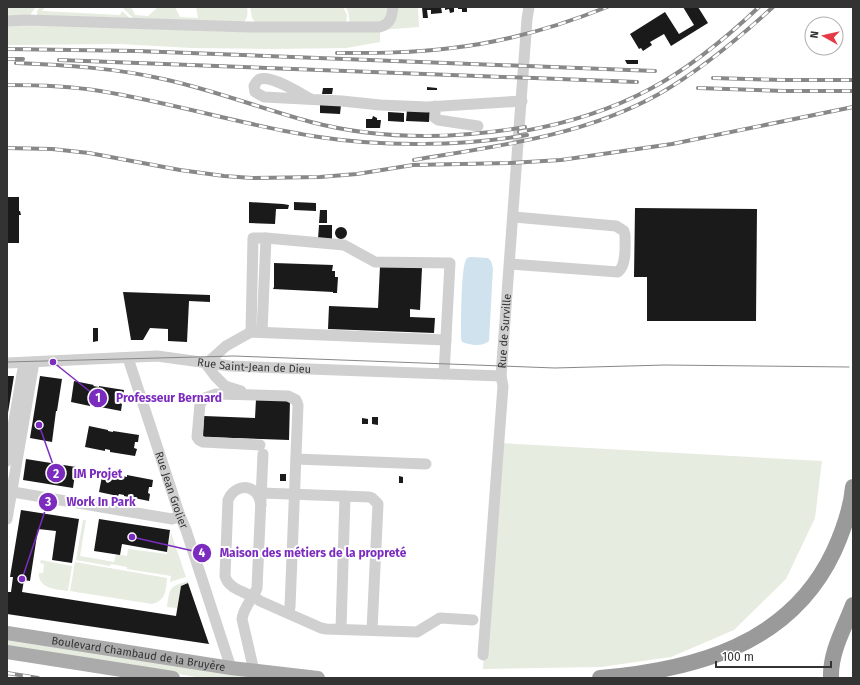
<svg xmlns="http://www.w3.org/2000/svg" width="860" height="685" viewBox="0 0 860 685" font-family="'Fira Sans',sans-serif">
	<rect width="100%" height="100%" fill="#fff"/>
	<!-- green -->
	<path fill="#e6ecdf" d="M7 7H36L30 15 27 14 25 18 7 19Z
		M40 7H45L42 11 120 15 122 11 130 18 37 16V11Z
		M122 7H131L135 15 148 16 158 7H175L180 17 198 18 196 7H247C248 14 248 18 243 23L133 18Z
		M250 7H343L347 15 346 23 255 22 252 18Z
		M345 7H391L387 22 350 24 348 11Z
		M394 7H418L419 27 380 30V42L346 48 270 49 192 48 120 44 7 45V25L380 30Z
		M500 443 822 461 815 518 786 579 734 630 671 657 601 667 483 669Z
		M83 520H86L80 556 114 562 116 554 127 556 128 549 167 554 171 533 186 577 170 582 171 576 127 569V567L111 564 110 566 76 560Z
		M41 560 72 566 68 591C56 589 38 589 39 573H43L44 564 40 563Z
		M75 562 167 578C166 590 166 601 152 604L70 591Z
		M188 581V583L181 586 177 608 167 607C170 587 169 587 188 581Z
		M7 638 270 678H202L7 645Z"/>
	<!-- water -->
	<path fill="#cfe2ee" d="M471 257 488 258 491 261 493 268 489 341C483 347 469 345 462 342L461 338C461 325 461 267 466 260 467 257 468 258 471 257Z"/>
	<!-- building -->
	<path fill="#1a1a1a" d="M422 7H441L442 13 431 14V10H427L428 18H423Z
		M445 7H454V12L450 13 449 9 445 10Z
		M458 7H467V12H462V9H458Z
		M683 7H698L708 23 671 46 664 34 650 42 652 45 643 51 641 48 639 49 630 34 665 12 679 34 694 25Z
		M625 60H638V64H627Z
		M427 87 437 88V90H427Z
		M323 88H333L332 94H322Z
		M320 104 341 105 340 114 320 113Z
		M407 110 430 111 429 122 406 121Z
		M388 112 404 113V122L388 121Z
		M373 116 377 118V120H381L380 128H366V119H372Z
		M7 197H19V211H20L21 215H19V243H7Z
		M249 202 283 204 289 205 288 209H276L275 224 249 223Z
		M294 202 316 203V211L294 210Z
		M635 208 757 209 756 321H647V277H634Z
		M320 210H327V223H319Z
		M319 225H332V239H318Z
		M335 233a6 6 0 1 1 12 0a6 6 0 1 1-12 0Z
		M274 263 333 265 332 271H335V277H338L337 293H333V292L273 289 274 287Z
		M380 266 422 268 420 310 410 309V317L435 318 434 333 328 329 329 306 378 308Z
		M123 292 210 295V302L189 301 187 342 168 341V329L150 328 143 340H131Z
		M93 328H98V341L93 342Z
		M7 376H14L8 413H7Z
		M40 376 62 379 57 411H56L52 442 30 438Z
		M74 381 94 385 93 386 99 387V386L124 390 123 397H121L120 403 122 404 121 411 95 406V405L90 404V406L71 402Z
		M256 399 290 400 289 440 203 437 204 416 255 418Z
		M372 417H378V425L372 424Z
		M362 418 368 419V424H362Z
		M89 426 108 430V431L113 432V431L139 435 138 442H135L134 448 137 449 135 456 110 452V450L105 449V451L85 447Z
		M26 459 76 467 73 488 23 480Z
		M103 471 122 475V476L127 477V475L153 480 152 487H149L148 493 150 494 149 501 124 496V495L119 494 118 496 99 492Z
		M280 474H286V481H280Z
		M399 476 403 477V483H399Z
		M21 510 79 519 72 563 52 560 56 531 38 529 30 581 24 580 22 592 176 616 181 586 188 583 209 644 7 614V596L8 592H11L13 577H10Z
		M99 519 170 530 167 552 122 544 120 555 94 551Z"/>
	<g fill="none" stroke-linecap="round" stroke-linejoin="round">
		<!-- minor -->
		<g stroke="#d0d0d0" stroke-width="11">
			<path d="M7 21 27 20 250 27H379C390 25 392 17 393 7"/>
			<path d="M311 99C301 94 272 75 260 79 257 80 256 83 254 86L255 92 264 97 342 101 380 105 427 107 522 101"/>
			<path d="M435 106V118L438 120 478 126"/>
			<path d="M266 238 344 245 375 262 450 263 444 374"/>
			<path d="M510 264 618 272C627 265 625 245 625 235L624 231 616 226 514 217"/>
			<path d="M251 332 253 238H266L262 332"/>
			<path id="s1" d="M128 358 180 516 186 530 231 668"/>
			<path id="s2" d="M7 363 157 356 230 366 501 376"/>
			<path d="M241 391 225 386 215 376 206 364 226 346 251 332 446 340"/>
			<path d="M260 445 203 442 199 440 197 437 200 404 205 398 216 394 288 396 296 400 298 405 290 607 288 613"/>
			<path d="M296 459 426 464"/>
			<path d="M7 461 24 363"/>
			<path d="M7 491 172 519 180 516"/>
			<path d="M262 493 369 497 372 498 378 504 372 630"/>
			<path d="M261 505C260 500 259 494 254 491 244 483 232 490 228 500L225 576C229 591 249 592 260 601L321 628 326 629 417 632 440 618 473 620"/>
			<path d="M7 519 34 362"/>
			<path d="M341 629 345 496"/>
			<path id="s3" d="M483 655 503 386 501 376 527 19 529 7"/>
			<path d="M254 671 242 619C244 606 253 599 257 588L263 454"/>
		</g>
		<!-- major -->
		<g stroke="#ababab" stroke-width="14">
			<path id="s4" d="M7 633 231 668 318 678"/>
			<path d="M7 652 173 678"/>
		</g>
		<!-- highway -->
		<path stroke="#9a9a9a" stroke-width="16" d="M600 678C694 670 790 645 834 551 843 531 851 510 853 487
			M831 678C830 652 844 629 853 605"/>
		<!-- tram -->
		<path stroke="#888" stroke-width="1" d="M7 362 234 356 555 368 665 365 849 367"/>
		<defs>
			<path id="rail" d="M7 49 137 51 655 71
				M337 53C375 53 413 53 452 48 505 42 557 27 607 7
				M7 59H23
				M59 60 637 82
				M16 63C65 65 115 68 163 79 214 90 262 109 311 122 380 140 455 139 525 127
				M713 78 784 80H853
				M7 85C38 85 69 86 100 91 174 103 246 126 319 137 383 147 463 146 527 135
				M698 88 784 91H853
				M519 132C564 124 609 111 650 89 690 68 726 38 759 7
				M7 148 52 149 89 153 180 170 224 176 252 178 320 177 357 174 413 165 510 163 561 160 672 144 853 107
				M414 160C497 146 584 136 659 94 701 70 738 39 773 7
				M7 673 38 678"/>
		</defs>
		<!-- rail casing -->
		<use href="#rail" stroke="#888" stroke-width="4"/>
		<!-- rail -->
		<use href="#rail" stroke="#fff" stroke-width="2.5" stroke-dasharray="8" stroke-linecap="butt"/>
	</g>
	<g text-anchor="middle" stroke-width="4" stroke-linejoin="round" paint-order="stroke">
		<!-- street labels -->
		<g font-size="11" fill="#333" stroke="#fff">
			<text dy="4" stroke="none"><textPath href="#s3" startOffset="325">Rue de Surville</textPath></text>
			<text dy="4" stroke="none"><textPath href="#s2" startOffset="248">Rue Saint-Jean de Dieu</textPath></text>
			<text dy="4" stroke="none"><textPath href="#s1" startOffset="139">Rue Jean Grolier</textPath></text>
			<text dy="4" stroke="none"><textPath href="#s4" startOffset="133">Boulevard Chambaud de la Bruyère</textPath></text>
		</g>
	</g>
	<!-- callouts -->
	<path fill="none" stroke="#7b2cbf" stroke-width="1.5" d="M53 362L98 398M39 425L56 473M22 579L48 502M132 537L202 553"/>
	<g fill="#7b2cbf" stroke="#fff" stroke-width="1.5">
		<circle cx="53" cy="362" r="4"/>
		<circle cx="39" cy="425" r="4"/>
		<circle cx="22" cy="579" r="4"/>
		<circle cx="132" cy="537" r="4"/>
		<circle cx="98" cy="398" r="10"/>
		<circle cx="56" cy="473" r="10"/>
		<circle cx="48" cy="502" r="10"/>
		<circle cx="202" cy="553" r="10"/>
	</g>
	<g font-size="12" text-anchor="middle" font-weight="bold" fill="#fff">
		<text x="98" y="402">1</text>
		<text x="56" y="478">2</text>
		<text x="48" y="506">3</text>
		<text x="202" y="557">4</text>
	</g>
	<g font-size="12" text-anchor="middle" font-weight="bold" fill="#7b2cbf" stroke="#fff" stroke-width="4" stroke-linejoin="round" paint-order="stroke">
		<text x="169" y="402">Professeur Bernard</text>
		<text x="98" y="478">IM Projet</text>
		<text x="101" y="506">Work In Park</text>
		<text x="313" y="557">Maison des métiers de la propreté</text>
	</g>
	<!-- border -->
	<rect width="860" height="685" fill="none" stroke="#333333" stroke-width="16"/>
	<!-- north arrow -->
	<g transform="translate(824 36) rotate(278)"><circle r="19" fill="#ffffff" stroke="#adadad"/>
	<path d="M0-3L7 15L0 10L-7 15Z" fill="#e63946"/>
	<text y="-6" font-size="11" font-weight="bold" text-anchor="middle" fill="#333333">N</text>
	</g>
	<!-- scale -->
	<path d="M716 661v6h115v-6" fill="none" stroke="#333333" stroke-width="2"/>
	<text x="722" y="661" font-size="12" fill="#333333" stroke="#ffffff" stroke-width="3" paint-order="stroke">100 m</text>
</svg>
